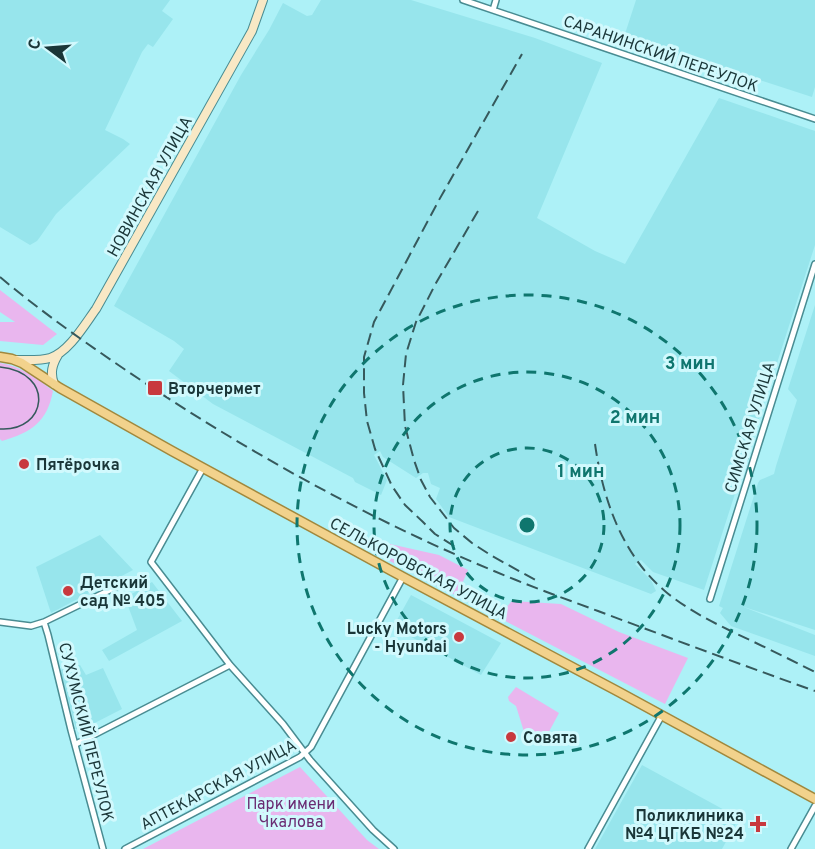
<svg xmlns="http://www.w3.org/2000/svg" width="815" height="849" viewBox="0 0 815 849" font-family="Overpass,sans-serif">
	<rect width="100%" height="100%" fill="#adf1f7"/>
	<!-- built -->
	<path fill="#97e5ec" d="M0 0H170L162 11 173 19 153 47 148 44 142 52 105 130 123 139 130 144 56 214 40 237 37 241 30 245 0 227Z
		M321 0H411L535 38 602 63 537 218 595 251 625 264 719 98 815 131V245L704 590 653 572 641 560 635 564 651 580 656 591 651 594 449 517 436 499 440 488 431 484 428 473H423L416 478 383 457 380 451 374 455 387 480 381 495 355 482 353 478 213 404 169 371 184 349 174 341 114 306 241 75 269 30 283 3 307 16 312 15Z
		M636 0H815V87L812 97 685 56 669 54 623 40Z
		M815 305V630L741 606 815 635V656L731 626 720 613 723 608 719 606 758 483 760 480 774 474 776 466 797 400 788 389Z
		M100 535 133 570 51 613 36 567Z
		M152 582 182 621 109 661 102 650 137 630 125 598Z
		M411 595 501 643 481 675 393 627Z
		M80 665 86 675 103 668 122 709 81 730 76 729 60 670Z
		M642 765 739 818 722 849H595Z"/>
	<!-- green -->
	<path fill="#e9b6ee" d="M0 290 57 334 43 345 0 341V322H15L0 312Z
		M0 363C20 366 37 378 53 391 47 422 32 432 2 441L0 439Z
		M390 544 439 555 468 570 459 591 501 613 512 601 561 604 619 632 688 658 665 704 386 559Z
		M516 687 559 713 543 743H540L525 735 516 706 509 701 508 697Z
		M300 767 367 840 379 849H143Z"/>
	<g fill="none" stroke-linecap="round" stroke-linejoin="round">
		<defs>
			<path id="street" d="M463 0 815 119
				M493 10 496 0
				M203 468 151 562 230 665 283 724 310 760 373 830 394 849
				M710 599 815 264
				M0 622 31 626 44 622 116 587
				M44 622 48 635 71 730 103 849
				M76 744 230 665
				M125 849 300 757 311 747 403 577
				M588 849 662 715
				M791 849 815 806"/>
			<path id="secondary" d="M16 360C27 360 40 361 50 358 69 352 85 324 96 309L252 31 263 0
				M54 384C50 373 52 365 58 355"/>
			<path id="primary" d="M0 357 12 359 22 363 60 388 172 451 403 577 619 692 815 799"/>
		</defs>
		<!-- street casing -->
		<use href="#street" stroke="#498c92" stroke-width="8"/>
		<!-- secondary casing -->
		<use href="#secondary" stroke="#498c92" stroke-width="10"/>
		<!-- primary casing -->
		<use href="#primary" stroke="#a1883d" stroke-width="11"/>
		<!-- street -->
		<use href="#street" stroke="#fff" stroke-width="5"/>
		<!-- secondary -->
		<use href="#secondary" stroke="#f8e8c5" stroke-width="8"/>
		<!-- primary -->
		<use href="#primary" stroke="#f2d28c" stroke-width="8"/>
		<!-- tram -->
		<path stroke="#36595c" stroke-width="1.5" d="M0 367C56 373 47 432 0 429"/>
		<!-- rail -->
		<path stroke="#36595c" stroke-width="2" stroke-dasharray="12 6" stroke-linecap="butt" d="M478 211 436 283 416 322 406 354 403 385 405 426 414 460 421 480 430 497 454 528 472 543 492 556 539 582
			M0 277C50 319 103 355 157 391 270 465 391 530 516 580 543 591 571 601 598 611 670 638 742 665 815 691
			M595 444C603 500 622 555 666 592 688 610 712 622 737 634 763 646 789 659 815 672
			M454 546 435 534 423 522 405 505 392 486 375 449 367 421 364 393V357L374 322 439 200 522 54"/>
	</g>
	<!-- distance rings -->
	<g fill="none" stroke="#0f766e" stroke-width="3" stroke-dasharray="10 8">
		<circle cx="527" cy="525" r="77"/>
		<circle cx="527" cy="525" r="153"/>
		<circle cx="527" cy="525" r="230"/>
	</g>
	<!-- markers -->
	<g fill="#c8393e" stroke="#d1f9fd" stroke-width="2">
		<rect x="147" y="380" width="16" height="16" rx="3"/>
		<circle cx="24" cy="464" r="6"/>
		<circle cx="68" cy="591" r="6"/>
		<circle cx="459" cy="637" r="6"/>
		<circle cx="511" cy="737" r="6"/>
		<path d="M755 815h6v6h6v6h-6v6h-6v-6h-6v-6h6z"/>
	</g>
	<g text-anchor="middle" stroke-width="6" stroke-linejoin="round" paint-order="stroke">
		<!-- street labels -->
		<g font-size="16" fill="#1a3638" stroke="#d1f9fd">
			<text transform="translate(661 53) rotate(19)" y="6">САРАНИНСКИЙ ПЕРЕУЛОК</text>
			<text transform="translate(149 186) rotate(-61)" y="6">НОВИНСКАЯ УЛИЦА</text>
			<text transform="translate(749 427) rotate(-73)" y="6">СИМСКАЯ УЛИЦА</text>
			<text transform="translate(419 568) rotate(28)" y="6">СЕЛЬКОРОВСКАЯ УЛИЦА</text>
			<text transform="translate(87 732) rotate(76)" y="6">СУХУМСКИЙ ПЕРЕУЛОК</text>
			<text transform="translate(218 784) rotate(-28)" y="6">АПТЕКАРСКАЯ УЛИЦА</text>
		</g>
		<!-- poi labels -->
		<g font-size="16" font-weight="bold" fill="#1a3638" stroke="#d1f9fd" text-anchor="start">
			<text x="168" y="394">Вторчермет</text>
			<text x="36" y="470">Пятёрочка</text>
			<text x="80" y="588">Детский<tspan x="80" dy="18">сад № 405</tspan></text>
			<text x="447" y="634" text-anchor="end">Lucky Motors<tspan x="447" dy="18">- Hyundai</tspan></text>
			<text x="523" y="743">Совята</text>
			<text x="744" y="821" text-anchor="end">Поликлиника<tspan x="744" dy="18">№4 ЦГКБ №24</tspan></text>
		</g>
		<!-- park labels -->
		<g font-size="16" fill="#6a2b72" stroke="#d1f9fd">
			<text x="291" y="809">Парк имени<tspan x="291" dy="18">Чкалова</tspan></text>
		</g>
	</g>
	<circle cx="527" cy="525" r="9" fill="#0f766e" stroke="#d1f9fd" stroke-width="3"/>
	<g font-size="18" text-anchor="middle" font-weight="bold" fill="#0f766e" stroke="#d1f9fd" stroke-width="6" stroke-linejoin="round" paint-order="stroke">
		<text x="690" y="369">3 мин</text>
		<text x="635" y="423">2 мин</text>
		<text x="581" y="477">1 мин</text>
	</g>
	<!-- north arrow -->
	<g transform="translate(48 48) rotate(286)" stroke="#d1f9fd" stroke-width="4.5" paint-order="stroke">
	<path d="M0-4.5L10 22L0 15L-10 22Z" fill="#1a3638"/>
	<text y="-9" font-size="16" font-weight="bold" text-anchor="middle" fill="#1a3638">С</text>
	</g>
</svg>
